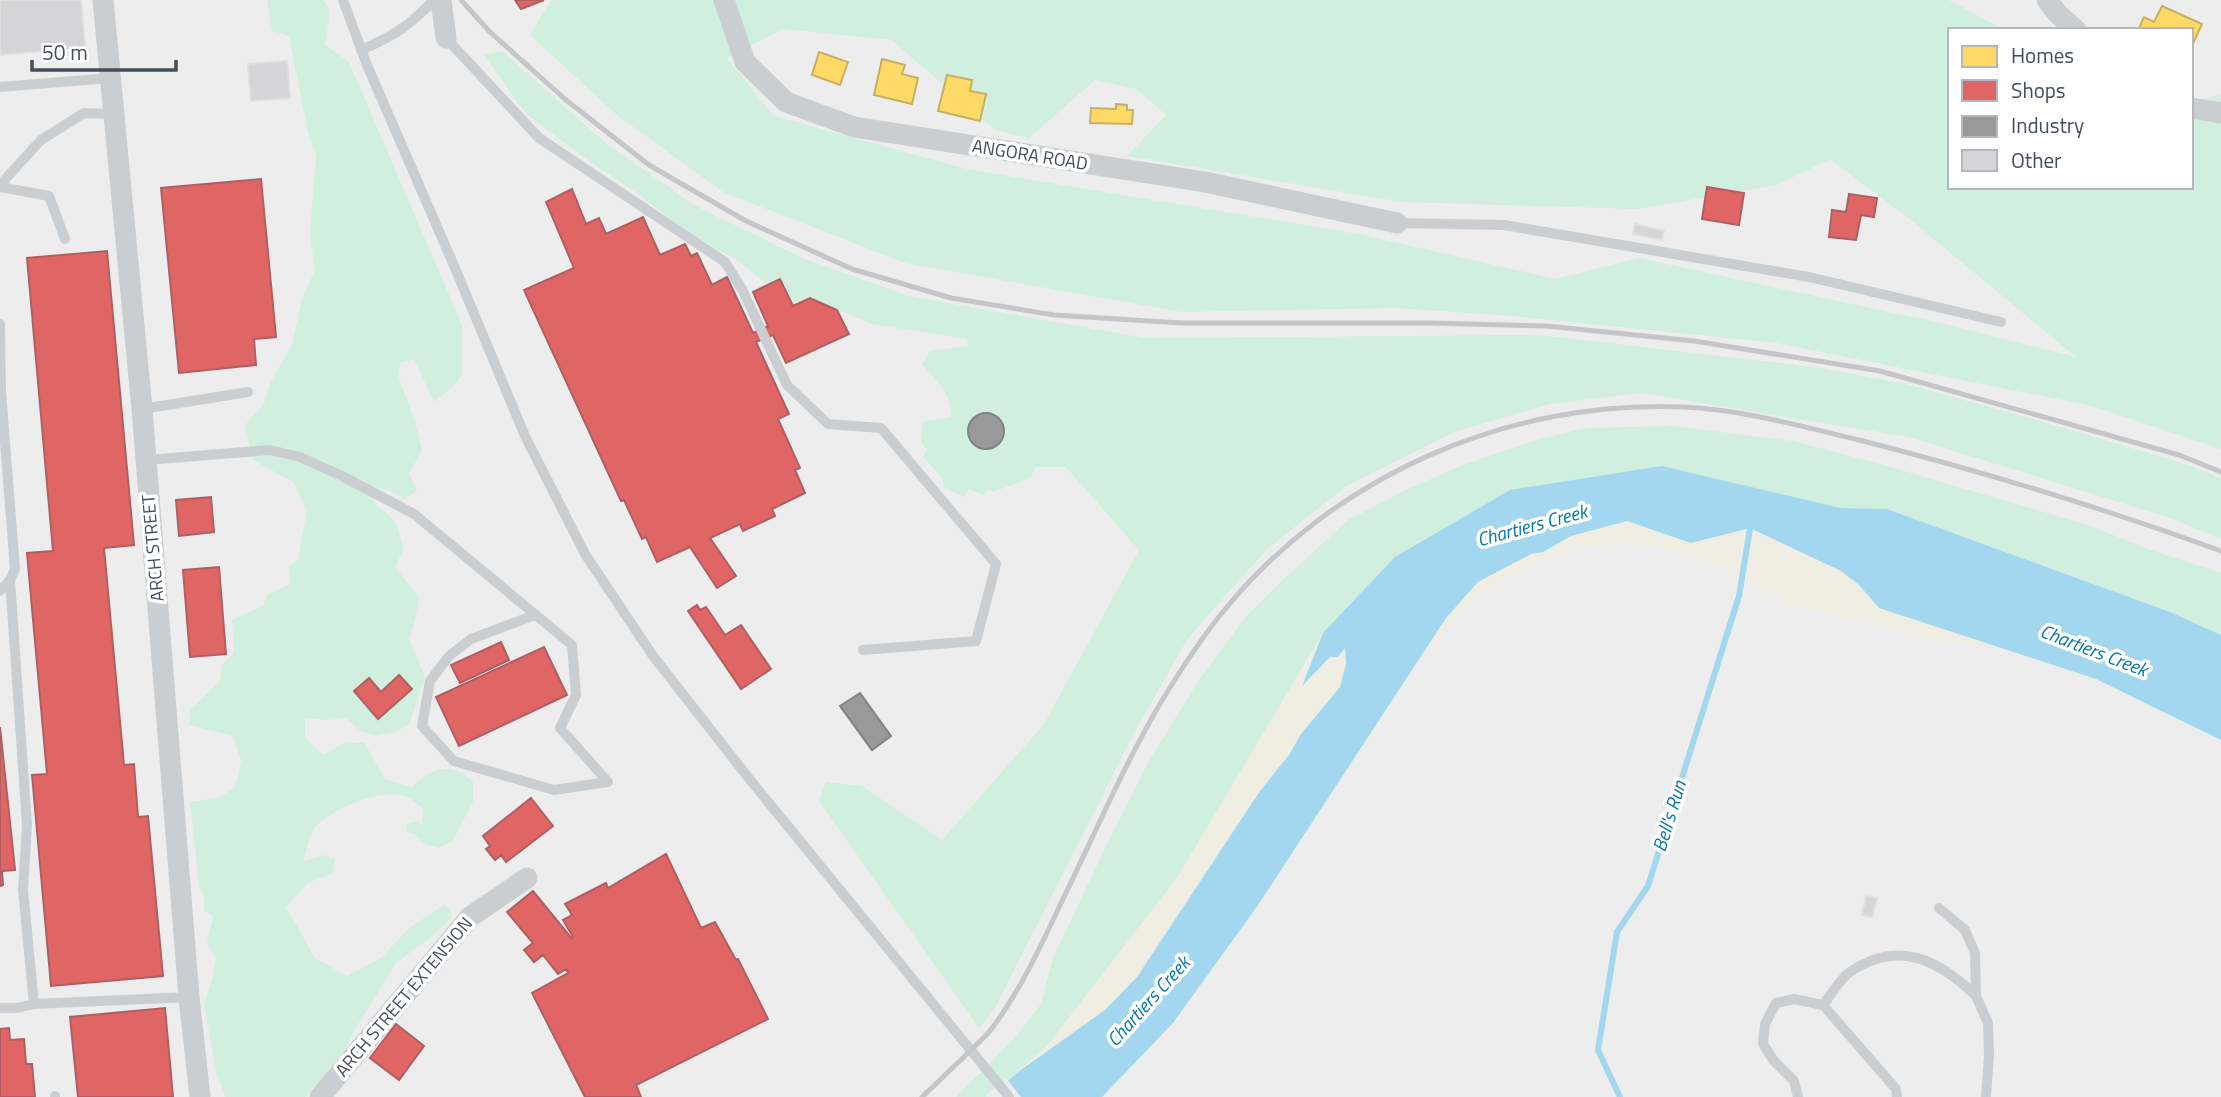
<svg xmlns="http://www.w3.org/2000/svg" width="2221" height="1097" viewBox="0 0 2221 1097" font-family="'Titillium Web',sans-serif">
	<rect width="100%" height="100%" fill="#eeeded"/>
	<!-- green -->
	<path fill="#d0efdf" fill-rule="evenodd" d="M267 0H323L330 11 325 45 349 62 462 325V375L453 387 434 402 414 359 400 363 399 378 415 422 422 450 409 474 417 490 405 499 388 490 371 487 373 502 395 521 404 548 395 567 419 597 415 620 409 639 425 677 409 724 396 732 377 736 362 732 345 718 328 720 305 718V738L323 755 342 744 364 742 385 779 412 787C432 767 452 761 473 782V802L453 840 439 848 424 844 414 834 407 832 406 824 414 821 422 825 423 808C417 804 411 798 404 796 382 788 327 810 314 829 308 837 307 851 303 861L326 855 335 860 333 873 308 883 286 907 315 958 347 976 381 958 409 928 444 905 451 909V918L431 937 396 963 354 1031 345 1051 305 1097H225L216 1071 204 1004 212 980 216 958 207 943 213 917 204 910V895L199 887 190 802 217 798 235 788 241 761 233 736 189 725 191 709 220 681 222 665 234 653 232 620 263 606 267 595 290 584 289 566 298 560 307 510 293 482 253 460 245 425 264 404 271 381 292 345 302 299 315 270 310 234 316 154 308 133 289 36 272 31Z
		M551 0H1949L2005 30H1950V187H2191V102L2221 95V449L2092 406 1777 343 1513 316 1396 308 1182 312 905 263 723 192 618 116 530 35ZM783 29 892 40 995 130 1029 138 1095 80 1136 89 1166 115 1127 156 1402 202 1637 209 1777 185 1830 159 1906 216 2076 357 1945 324 1639 258 1555 279 1364 235 967 169 774 116 727 58Z
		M502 51 607 144 696 206 802 258 909 296 1145 338 1540 335 1822 368 1906 384 2061 427 2188 465 2221 478V539L2170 518 1909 437 1641 393 1550 404 1454 432 1348 485 1268 548 1188 638 1133 735 994 1010 979 1028 819 801 826 782 862 786 942 840 1044 724 1139 550 1066 467H1035L1031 478 993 492 989 489 984 495 969 489 964 497 944 487 942 478 923 457 927 450 921 442 922 424 925 421 951 417C952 392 937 382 922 365L930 351 968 346 967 339 872 324 810 298 793 306 740 262 695 237 631 189 588 160 527 115 484 55Z
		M1673 426 1793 441 1877 463 2088 525 2151 550 2221 573V635L2170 612 1887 509 1841 508 1666 467 1323 633 1177 878 1047 1046 989 1097H956L1015 1038 1041 1004 1053 958 1108 842 1149 761 1197 683 1243 620 1285 578 1348 520 1408 489 1463 465 1536 440 1585 428Z"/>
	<!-- sand -->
	<path fill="#f0eee3" d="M1627 521 1691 543 1750 528 1841 571 1859 585 1879 608 2007 649 1935 640 1866 622 1794 608 1723 569 1653 546 1619 544 1603 552C1598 551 1593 547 1588 547 1564 546 1487 586 1470 603 1452 622 1439 644 1419 660L1446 618 1478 582 1531 554 1543 552 1571 536Z
		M1323 633 1303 684 1330 657 1346 647V664L1340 687 1301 734 1289 755 1260 791 1137 977 1105 1010 1018 1072 1047 1046 1177 878Z"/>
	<!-- water -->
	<path fill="#a2d7ef" d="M1662 466 1841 508 1887 509 2170 612 2221 635V740L2096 679 1879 608 1859 585 1841 571 1750 528 1691 543 1627 521 1571 536 1543 552 1531 554 1478 582 1446 618 1258 905 1173 1023 1102 1097H989L1018 1072 1105 1010 1137 977 1260 791 1289 755 1301 734 1340 687 1346 664 1345 648 1338 657H1330L1302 686 1323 633 1395 557 1510 490Z"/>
	<!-- pier -->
	<path fill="#eeeded" d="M1006 1078 1021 1097H986V1095Z"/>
	<!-- homes -->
	<path fill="#ffd966" stroke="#c7af63" stroke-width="2" d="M2162 6 2202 24 2191 48V30H2138L2144 17 2154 22Z
		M819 52 848 62 840 85 812 75Z
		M882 59 905 65 902 74 918 78 912 104 874 95Z
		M947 75 972 80 970 91 986 94 980 121 938 111Z
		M1116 104 1127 105V110H1133L1132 124 1090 123 1091 108 1116 109Z"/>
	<!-- shops -->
	<path fill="#e06666" stroke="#b15e63" stroke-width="2" d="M515 0H544L521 9Z
		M261 179 276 337 254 339 256 365 179 373 161 188Z
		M1707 187 1744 193 1739 225 1702 219Z
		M572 189 586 224 599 218 606 234 643 217 660 255 685 244 691 256 697 253 712 285 727 277 753 333 768 326 753 292 780 279 793 306 810 298 837 310 849 334 786 363 773 335 756 342 789 414 778 419 800 468 795 470 805 493 772 509 775 516 743 531 740 524 710 538 736 576 717 588 690 547 657 562 646 537 642 539 624 500 621 501 524 290 574 268 546 202Z
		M1849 194 1877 198 1874 217 1861 215 1856 240 1829 237 1832 210 1846 212Z
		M107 251 134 545 104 548 124 765 134 764 138 817 148 816 163 976 51 986 32 775 47 774 27 553 53 551 27 258Z
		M211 497 214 532 179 536 176 500Z
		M219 567 226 654 190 657 183 570Z
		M697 605 700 610 706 607 725 635 741 625 771 669 741 689 688 611Z
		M501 642 509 660 460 683 451 665Z
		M544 647 567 695 459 746 436 697Z
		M399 675 412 689 378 719 354 691 369 678 381 692Z
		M0 727 15 870 2 871 3 885 0 886Z
		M531 798 553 826 506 862 501 855 495 860 486 849 490 846 483 836Z
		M666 854 701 928 715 922 736 960 738 959 768 1019 636 1085 641 1097H585L532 993 568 973 566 969 558 974 543 955 534 962 524 950 533 943 507 912 533 891 572 939 573 937 563 920 572 915 565 904 606 883 608 888Z
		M165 1008 173 1097H78L70 1017Z
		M396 1024 424 1046 399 1080 370 1058Z
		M9 1028 10 1040 24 1039 26 1064H32L35 1097H0V1029Z"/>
	<!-- industry -->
	<path fill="#999" stroke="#808286" stroke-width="2" d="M968 431a18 18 0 1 1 36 0a18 18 0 1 1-36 0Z
		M860 693 891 736 872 750 840 706Z"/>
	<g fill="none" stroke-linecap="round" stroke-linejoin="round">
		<!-- stream -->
		<path stroke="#a2d7ef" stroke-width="6" d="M1620 1097 1598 1050 1617 932 1648 886 1739 596 1750 528"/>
	</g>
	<!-- building -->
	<path fill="#d5d5d7" stroke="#dfdfe0" stroke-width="2" d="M0 0H81L85 47 0 55Z
		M287 61 290 98 251 101 248 64Z
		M1635 224 1664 231 1662 240 1633 234Z
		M1866 896 1877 898 1872 917 1862 915Z"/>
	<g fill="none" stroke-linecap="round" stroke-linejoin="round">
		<!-- lane -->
		<path stroke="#cbced1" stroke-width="10" d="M343 0 367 65 455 268 525 436 585 554 653 656 751 781 1009 1097
			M446 38 539 138 725 262 742 289 787 385 828 424 881 428 996 564 976 641 863 650
			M361 50C394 36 409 26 434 0
			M0 87 111 78
			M0 185 41 140 84 113 114 114
			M0 187 49 196 65 239
			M1397 223 1504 225 1809 277 2001 322
			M0 324 1 392 15 569 10 580 0 591
			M142 409 248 392
			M146 460 270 450 300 457 342 476 414 514 572 645 576 695 560 728 608 782
			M10 580 27 825 23 890 34 1004 189 997
			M535 615 471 639 449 656 430 681 422 726 454 761 554 790 608 782
			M1939 908 1965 930 1975 953 1976 996 1988 1023 1989 1055 1986 1097
			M1823 1005C1831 995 1840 979 1850 972 1899 939 1939 960 1976 996
			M0 1008H17L34 1004
			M55 1096V1097
			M1798 1097 1794 1081 1774 1061 1763 1044 1765 1024 1776 1003 1794 999 1823 1005 1896 1089 1897 1097"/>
		<!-- street -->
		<path stroke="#cbced1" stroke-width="21" d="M103 0 142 409 189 997 200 1097
			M441 0 446 38
			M724 0 745 62 786 102 854 127 1205 182 1397 223
			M2047 0 2058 14 2076 30
			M2191 108 2221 113
			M320 1097 470 917 527 878"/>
		<!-- rail -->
		<path stroke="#c4c6c9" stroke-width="5" d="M461 0 490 32 566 100 649 165 746 221 852 269 951 298 1054 315 1181 323H1428L1547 326 1694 341 1880 371 2179 455 2221 472
			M922 1097C936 1084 950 1070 964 1057 973 1047 985 1038 993 1027 1021 989 1041 946 1061 903 1094 836 1123 767 1161 702 1180 671 1199 641 1222 613 1332 476 1509 399 1684 407 1745 410 1804 427 1863 441 1984 472 2103 508 2221 551"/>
	</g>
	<g text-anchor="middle" stroke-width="7" stroke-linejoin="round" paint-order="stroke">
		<!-- street labels -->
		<g font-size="18" fill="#444d5b" stroke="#fff">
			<text transform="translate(1030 155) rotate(9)" y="6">ANGORA ROAD</text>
			<text transform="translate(153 548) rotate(-95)" y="6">ARCH STREET</text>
			<text transform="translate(404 997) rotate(-50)" y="6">ARCH STREET EXTENSION</text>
		</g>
		<!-- water labels -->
		<g font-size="19" font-style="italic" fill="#0477ad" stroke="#fff">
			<text transform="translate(1532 525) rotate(-15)" y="7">Chartiers Creek</text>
			<text transform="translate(2094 650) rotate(21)" y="7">Chartiers Creek</text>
			<text transform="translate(1669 816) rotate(-73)" y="7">Bell's Run</text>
			<text transform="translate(1148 1001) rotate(-48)" y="7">Chartiers Creek</text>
		</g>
	</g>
	<!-- legend -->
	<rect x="1948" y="28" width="245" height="161" fill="#ffffff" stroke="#b4b8bd" stroke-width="2"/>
	<rect x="1962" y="46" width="35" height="21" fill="#ffd966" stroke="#b4b8bd" stroke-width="2"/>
	<text x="2011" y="63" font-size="21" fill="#444d5b">Homes</text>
	<rect x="1962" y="80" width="35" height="21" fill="#e06666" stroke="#b4b8bd" stroke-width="2"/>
	<text x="2011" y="98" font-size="21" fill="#444d5b">Shops</text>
	<rect x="1962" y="116" width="35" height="21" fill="#999999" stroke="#b4b8bd" stroke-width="2"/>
	<text x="2011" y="133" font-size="21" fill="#444d5b">Industry</text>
	<rect x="1962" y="150" width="35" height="21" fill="#d5d5d7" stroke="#b4b8bd" stroke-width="2"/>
	<text x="2011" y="168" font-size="21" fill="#444d5b">Other</text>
	<!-- scale -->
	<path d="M32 60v10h144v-10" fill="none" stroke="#444d5b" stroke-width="3.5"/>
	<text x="42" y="60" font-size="21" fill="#444d5b" stroke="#ffffff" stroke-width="5" paint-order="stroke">50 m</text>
</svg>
